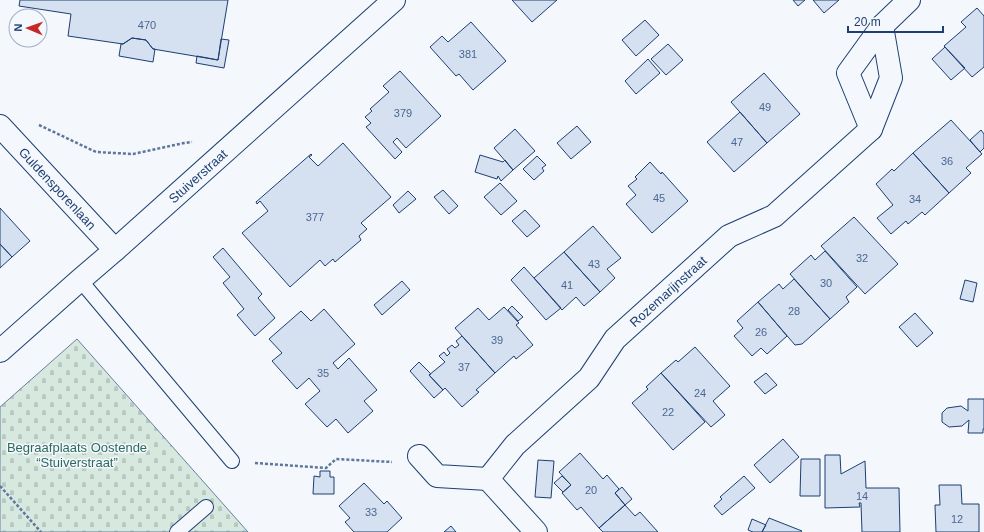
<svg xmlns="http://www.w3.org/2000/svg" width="984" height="532" viewBox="0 0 984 532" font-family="Arial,sans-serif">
	<defs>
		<pattern id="cemetery-stones" width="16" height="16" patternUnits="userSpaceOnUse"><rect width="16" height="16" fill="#d7e8df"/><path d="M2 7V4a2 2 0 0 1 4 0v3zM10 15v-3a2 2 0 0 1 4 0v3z" fill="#b8c8c3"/></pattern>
	</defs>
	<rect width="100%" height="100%" fill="#f4f7fb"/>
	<!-- cemetery -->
	<path fill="url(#cemetery-stones)" stroke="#687fa3" d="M77 339 248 532H0V407Z"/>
	<!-- building -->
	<path fill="#d5e0f0" stroke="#1d3f73" d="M20 0H228L218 60 153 49 146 40 132 38 123 44 68 36 71 14 19 6Z
		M512 0H557L532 22Z
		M793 0H805L798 6Z
		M813 0H839L824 13Z
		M977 8 984 16V67L972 77 944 46 966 27 961 22Z
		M645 20 659 35 636 56 622 40Z
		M471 22 506 61 473 90 459 74 456 76 430 47 442 36 448 42Z
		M132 38 146 40 153 49H155L153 62 119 56 121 44H123Z
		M221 39 229 40 224 68 196 63 197 56 218 60Z
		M668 44 683 60 666 75 651 59Z
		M945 47 965 68 951 80 932 59Z
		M648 59 660 73 636 94 625 81Z
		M400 71 441 116 406 148 397 138 393 142 402 152 395 159 366 127 371 123 365 117 372 111 370 109 389 92 383 86Z
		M764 73 800 114 767 143 731 102Z
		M740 112 767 143 734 172 707 142Z
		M951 120 982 154 966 168 971 173 949 193 913 153Z
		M577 126 591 142 571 159 557 143Z
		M515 129 535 151 513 170 494 148Z
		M981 130 984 134V148L980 152 970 140Z
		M343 143 391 197 361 223 367 229 359 236 361 240 335 262 333 259 325 266 320 260 290 287 242 233 268 211 260 201 257 204 256 202 311 154 312 155 309 157 318 166Z
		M913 153 949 193 925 215 922 212 908 224 906 221 891 234 877 218 893 205 876 184 892 169 894 171Z
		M480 155 503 162 505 160 513 170 501 181 498 176 497 179 475 172Z
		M537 156 546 165 542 168 544 171 534 180 523 169Z
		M650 162 661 174 662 172 688 201 652 233 626 204 636 195 628 186 637 179 635 177Z
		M500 183 517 201 501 215 484 197Z
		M443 190 458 206 449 214 434 197Z
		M408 191 416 199 399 213 393 205Z
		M0 208 30 241 12 257 0 244Z
		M525 210 540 226 527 237 512 221Z
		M854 217 898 264 865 294 821 246Z
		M593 226 621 258 607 269 615 278 600 292 564 252Z
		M0 244 12 257 0 268Z
		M223 248 262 294 258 298 275 318 255 336 237 315 244 309 223 283 230 277 213 257Z
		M825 251 857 287 846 297 849 302 830 319 790 274 811 255 815 260Z
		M564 252 600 292 584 306 576 297 562 310 534 278Z
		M524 267 561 308 546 320 511 280Z
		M794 279 830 319 802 344 795 345 758 302 779 284 783 289Z
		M965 280 977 283 973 302 960 299Z
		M402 281 410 290 382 315 374 305Z
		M758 302 787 336 767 354 761 348 752 356 734 336 743 328 737 321Z
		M512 306 523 317 518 321 508 310Z
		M504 307 519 323 516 325 533 345 516 359 514 356 495 373 455 328 478 308 489 320Z
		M324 309 355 344 333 363 338 369 349 358 377 390 364 401 373 411 348 433 336 419 327 427 305 404 320 391 309 378 297 389 272 361 282 353 269 339 301 311 311 321Z
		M915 313 933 333 917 347 899 327Z
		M462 336 495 373 476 390 479 392 462 407 445 388 443 390 429 375 445 362 439 356 444 352 447 356 450 353 447 349 452 345 455 348 459 345 456 341Z
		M695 347 730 386 713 401 725 415 711 427 661 373 676 360 678 362Z
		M419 362 431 374 429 375 443 390 434 398 410 371Z
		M661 373 705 422 673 450 632 403 648 389 646 387Z
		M766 373 777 385 765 394 754 382Z
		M968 399H984V429H983V433H968L969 420 962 426 949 427 942 422V413L947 408 961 406 968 411Z
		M783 439 799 457 770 483 754 465Z
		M580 453 603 479 607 475 619 489 615 493 625 505 599 528 581 507 577 510 562 493 571 485 559 472Z
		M825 455H840L841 474 865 461 866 488H899L900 532H862L861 503H859L860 507 825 508Z
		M801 459H820V496H800Z
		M538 460 554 461 551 498 535 497Z
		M320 471H330V477H334V494H313L314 476 320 477Z
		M562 476 571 485 563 492 554 483Z
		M744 476 755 488 722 515 714 506 722 499 720 497Z
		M364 483 384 504 387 501 402 518 387 532H354L345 522 350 518 339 506Z
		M939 485H961L962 504H979V532H936L935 505H940Z
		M622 487 632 499 625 505 615 493Z
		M625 505 635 516 640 512 658 532H603L599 528Z
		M769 518 802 531 801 532H762Z
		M752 519 766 525 762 532H753L748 530Z
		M451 526 456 532H444Z"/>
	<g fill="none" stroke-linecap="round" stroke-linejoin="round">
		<defs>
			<path id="lane" d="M80 280 232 461
				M177 532 206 507"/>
			<g id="street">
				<path id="s1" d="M0 126 115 250"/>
				<path d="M871 129 848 73 882 26 909 0"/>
				<path id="s2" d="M0 351 80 280 115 250 394 0"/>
				<path d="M419 456 437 476 488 479"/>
				<path id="s3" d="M536 532 488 479 515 445 589 378 615 339 729 236 774 216 871 129 891 78 882 26"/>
			</g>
		</defs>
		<!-- lane casing -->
		<use href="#lane" stroke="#1d3f73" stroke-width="16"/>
		<!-- street casing -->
		<use href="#street" stroke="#1d3f73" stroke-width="24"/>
		<!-- path -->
		<path stroke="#5e769c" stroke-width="2.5" stroke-dasharray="3 2" stroke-linecap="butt" d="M39 125 96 152 133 154 184 143 192 142
			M255 463 326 468 336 459 392 462
			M0 486 41 532"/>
		<!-- lane -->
		<use href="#lane" stroke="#f4f7fb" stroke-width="14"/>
		<!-- street -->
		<use href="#street" stroke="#f4f7fb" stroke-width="22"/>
	</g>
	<g text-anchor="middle" stroke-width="3" stroke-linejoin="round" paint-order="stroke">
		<!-- number labels -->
		<g font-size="11" fill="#4b6792">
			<text x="147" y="29">470</text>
			<text x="468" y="58">381</text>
			<text x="765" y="111">49</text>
			<text x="403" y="117">379</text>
			<text x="737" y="146">47</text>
			<text x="947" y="165">36</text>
			<text x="659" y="202">45</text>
			<text x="915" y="203">34</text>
			<text x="315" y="221">377</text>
			<text x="862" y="262">32</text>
			<text x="594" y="268">43</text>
			<text x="826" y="287">30</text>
			<text x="567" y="289">41</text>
			<text x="794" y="315">28</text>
			<text x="761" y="336">26</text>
			<text x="497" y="344">39</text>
			<text x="464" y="371">37</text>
			<text x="323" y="377">35</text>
			<text x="700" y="397">24</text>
			<text x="668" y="416">22</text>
			<text x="591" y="494">20</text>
			<text x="862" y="500">14</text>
			<text x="371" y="516">33</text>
			<text x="957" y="523">12</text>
		</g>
		<!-- street labels -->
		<g font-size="13" fill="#1d3f73" stroke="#f4f7fb">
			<text dy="5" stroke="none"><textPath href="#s2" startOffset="264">Stuiverstraat</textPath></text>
			<text dy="5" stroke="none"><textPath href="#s1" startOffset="85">Guldensporenlaan</textPath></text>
			<text dy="5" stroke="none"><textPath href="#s3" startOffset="333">Rozemarijnstraat</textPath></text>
		</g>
		<!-- park labels -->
		<g font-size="13" fill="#2c6c60" stroke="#f4f7fb">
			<text x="77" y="452">Begraafplaats Oostende<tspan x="77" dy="15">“Stuiverstraat”</tspan></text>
		</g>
	</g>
	<!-- north arrow -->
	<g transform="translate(28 28) rotate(272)"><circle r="19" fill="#f4f7fb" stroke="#9eadc5"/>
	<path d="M0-3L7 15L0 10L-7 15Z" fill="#c62828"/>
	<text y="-6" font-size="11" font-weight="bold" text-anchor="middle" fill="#1d3f73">N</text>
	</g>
	<!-- scale -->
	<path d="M848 26v6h95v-6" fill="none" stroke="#1d3f73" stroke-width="2"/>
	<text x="854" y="26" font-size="12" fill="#1d3f73" stroke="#f4f7fb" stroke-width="3" paint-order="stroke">20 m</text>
</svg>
